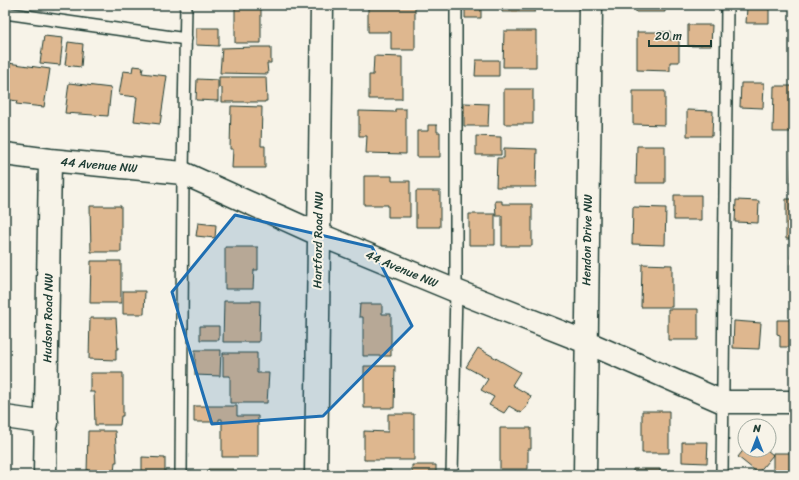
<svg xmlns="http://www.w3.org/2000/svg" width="799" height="480" viewBox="0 0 799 480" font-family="Sriracha,sans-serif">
	<rect width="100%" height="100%" fill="#f7f3e8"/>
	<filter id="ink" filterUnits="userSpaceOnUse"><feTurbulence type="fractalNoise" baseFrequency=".025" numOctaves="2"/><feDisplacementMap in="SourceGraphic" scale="8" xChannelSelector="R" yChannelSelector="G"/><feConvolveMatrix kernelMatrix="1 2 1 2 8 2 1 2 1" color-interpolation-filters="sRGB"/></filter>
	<g filter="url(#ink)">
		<!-- building -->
		<path fill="#deb78f" stroke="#1f3d34" d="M33 5H55L54 9Z
			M235 5H261V43H235Z
			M368 5 415 6V50H391V32H368Z
			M465 5H481V18H465Z
			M502 5H535V12H502Z
			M636 5H665V12H636Z
			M747 7H769V23H746Z
			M5 24H9L6 47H5Z
			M688 25H712L711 46H688Z
			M196 28H219V46L196 45Z
			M504 31H536V67H503Z
			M637 32H670V40H679V62H670V71L637 70Z
			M44 36 63 38 60 65 40 63Z
			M68 42 83 44 81 67 65 65Z
			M255 47H271V63H267L268 74 220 73 222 48Z
			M374 56 402 57V99H369V75H373Z
			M476 60H499V76H475Z
			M8 63 50 69 44 107 16 104 17 101 5 99Z
			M133 66 143 67 142 73 167 76 160 124 134 121 137 97 119 95 123 71 132 72Z
			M219 77H266L267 101H265V102H222V88L219 87Z
			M197 79 218 80V101L196 100Z
			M69 83 111 88 108 116 65 113Z
			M741 83H764L763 108 740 107Z
			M774 86H794V132H773Z
			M504 89H533V124H504Z
			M633 91H665V125L633 124Z
			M464 103 489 104 488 126H464Z
			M231 106 262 107 261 146H265V168H232L233 149H230Z
			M395 109H406V154L366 153 367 136H359V111L395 112Z
			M687 110 713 111 712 136H687Z
			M428 125H437V132H440V157H417V131H428Z
			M476 136 501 137V155H476Z
			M792 143H794V185H791Z
			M637 146H665V183H636Z
			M504 148 537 149 536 187H496L497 158H504Z
			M364 176H392V181H410V217H388V205H364Z
			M416 191H440V227H416Z
			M674 195H701V220H674Z
			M786 199H794V239H786Z
			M736 200 759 201 758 223 735 222Z
			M495 201H502V204H532V246H502V216H496Z
			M90 206H121V252H91Z
			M633 207 666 208 665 245 632 244Z
			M469 214H495V245H469Z
			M198 223 216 225 215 238 196 236Z
			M225 247H258V270H254L253 289H225Z
			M791 255H794V297H790Z
			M91 261H121V303H90Z
			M642 264 672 265V307H641Z
			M123 291H145L144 314H123Z
			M224 301H260L259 342H223Z
			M360 304H382V314H391V356H363V317H359Z
			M668 309H698V340H668Z
			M90 318H116L118 349H116V360L89 359Z
			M777 320H794V351H792V347H780V335L777 334Z
			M734 321 761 323 759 349 733 348Z
			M200 326H219V340H200Z
			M478 348 520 372 512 385 531 396 528 405 521 413 509 406 504 413 489 405 494 397 481 390 488 379 466 367Z
			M195 350H221L220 376 195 375Z
			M223 353H257V373H269L267 403H230V376H223Z
			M364 366H395L394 408H364Z
			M90 373H123V416H121L120 425H95L94 392H90Z
			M194 406H237V416H258V457H222V419H219V422H194Z
			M642 411H669V453H642Z
			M388 414H414V460H364V431L388 432Z
			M500 428H531V449H528V469H500Z
			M88 431H115L117 462H115L114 473H87Z
			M682 442H708L707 463 682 462Z
			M745 448V450H767L773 455 758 473 738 457Z
			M773 453H794V475H773Z
			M142 457 165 458V475H142Z
			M412 465H436V475H412Z
			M208 469H233V475H208Z
			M633 469H660V475H633Z
			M363 470H391V475H363Z"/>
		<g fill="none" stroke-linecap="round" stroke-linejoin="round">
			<defs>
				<path id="service" d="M5 13 186 39
					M181 475 183 173 186 5
					M452 475 456 291V5
					M722 475 727 5"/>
				<path id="minor" d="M5 154 50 160 183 173 318 234 456 291 586 342 723 402H794
					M5 417 47 423
					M45 475 50 160
					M316 475 322 5
					M585 475 591 5"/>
			</defs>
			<!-- service casing -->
			<use href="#service" stroke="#1f3d34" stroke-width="14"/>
			<!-- minor casing -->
			<use href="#minor" stroke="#1f3d34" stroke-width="25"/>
			<!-- service -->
			<use href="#service" stroke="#f7f3e8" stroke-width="11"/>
			<!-- minor -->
			<use href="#minor" stroke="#f7f3e8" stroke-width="22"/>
		</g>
	</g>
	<!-- marked area -->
	<path fill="#1f6fb2" fill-opacity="0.2" stroke="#1f6fb2" stroke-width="3" stroke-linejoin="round" d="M235 215 372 247 412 326 323 416 212 424 172 292Z"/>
	<g text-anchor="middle" stroke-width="4" stroke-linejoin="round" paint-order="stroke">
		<!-- street labels -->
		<g font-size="12" fill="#1f3d34" stroke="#f7f3e8">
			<text transform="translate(99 165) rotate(5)" y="4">44 Avenue NW</text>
			<text transform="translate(318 240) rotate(-89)" y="4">Hartford Road NW</text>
			<text transform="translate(587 240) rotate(-89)" y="4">Hendon Drive NW</text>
			<text transform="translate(402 269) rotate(23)" y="4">44 Avenue NW</text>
			<text transform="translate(48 318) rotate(-89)" y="4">Hudson Road NW</text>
		</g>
	</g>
	<!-- margin -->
	<rect width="799" height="480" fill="none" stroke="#f7f3e8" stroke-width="20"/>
	<rect x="10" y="10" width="779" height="460" fill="none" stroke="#1f3d34" stroke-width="1.5" filter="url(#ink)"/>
	<!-- north arrow -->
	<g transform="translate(757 438)"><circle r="19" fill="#f7f3e8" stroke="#a1aaa0"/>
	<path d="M0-3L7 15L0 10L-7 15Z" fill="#1f6fb2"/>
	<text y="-6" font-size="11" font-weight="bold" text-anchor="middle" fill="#1f3d34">N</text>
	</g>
	<!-- scale -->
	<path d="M649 40v6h62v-6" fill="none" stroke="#1f3d34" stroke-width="2"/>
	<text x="655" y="40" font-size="12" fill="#1f3d34" stroke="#f7f3e8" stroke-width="3" paint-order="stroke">20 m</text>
</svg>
